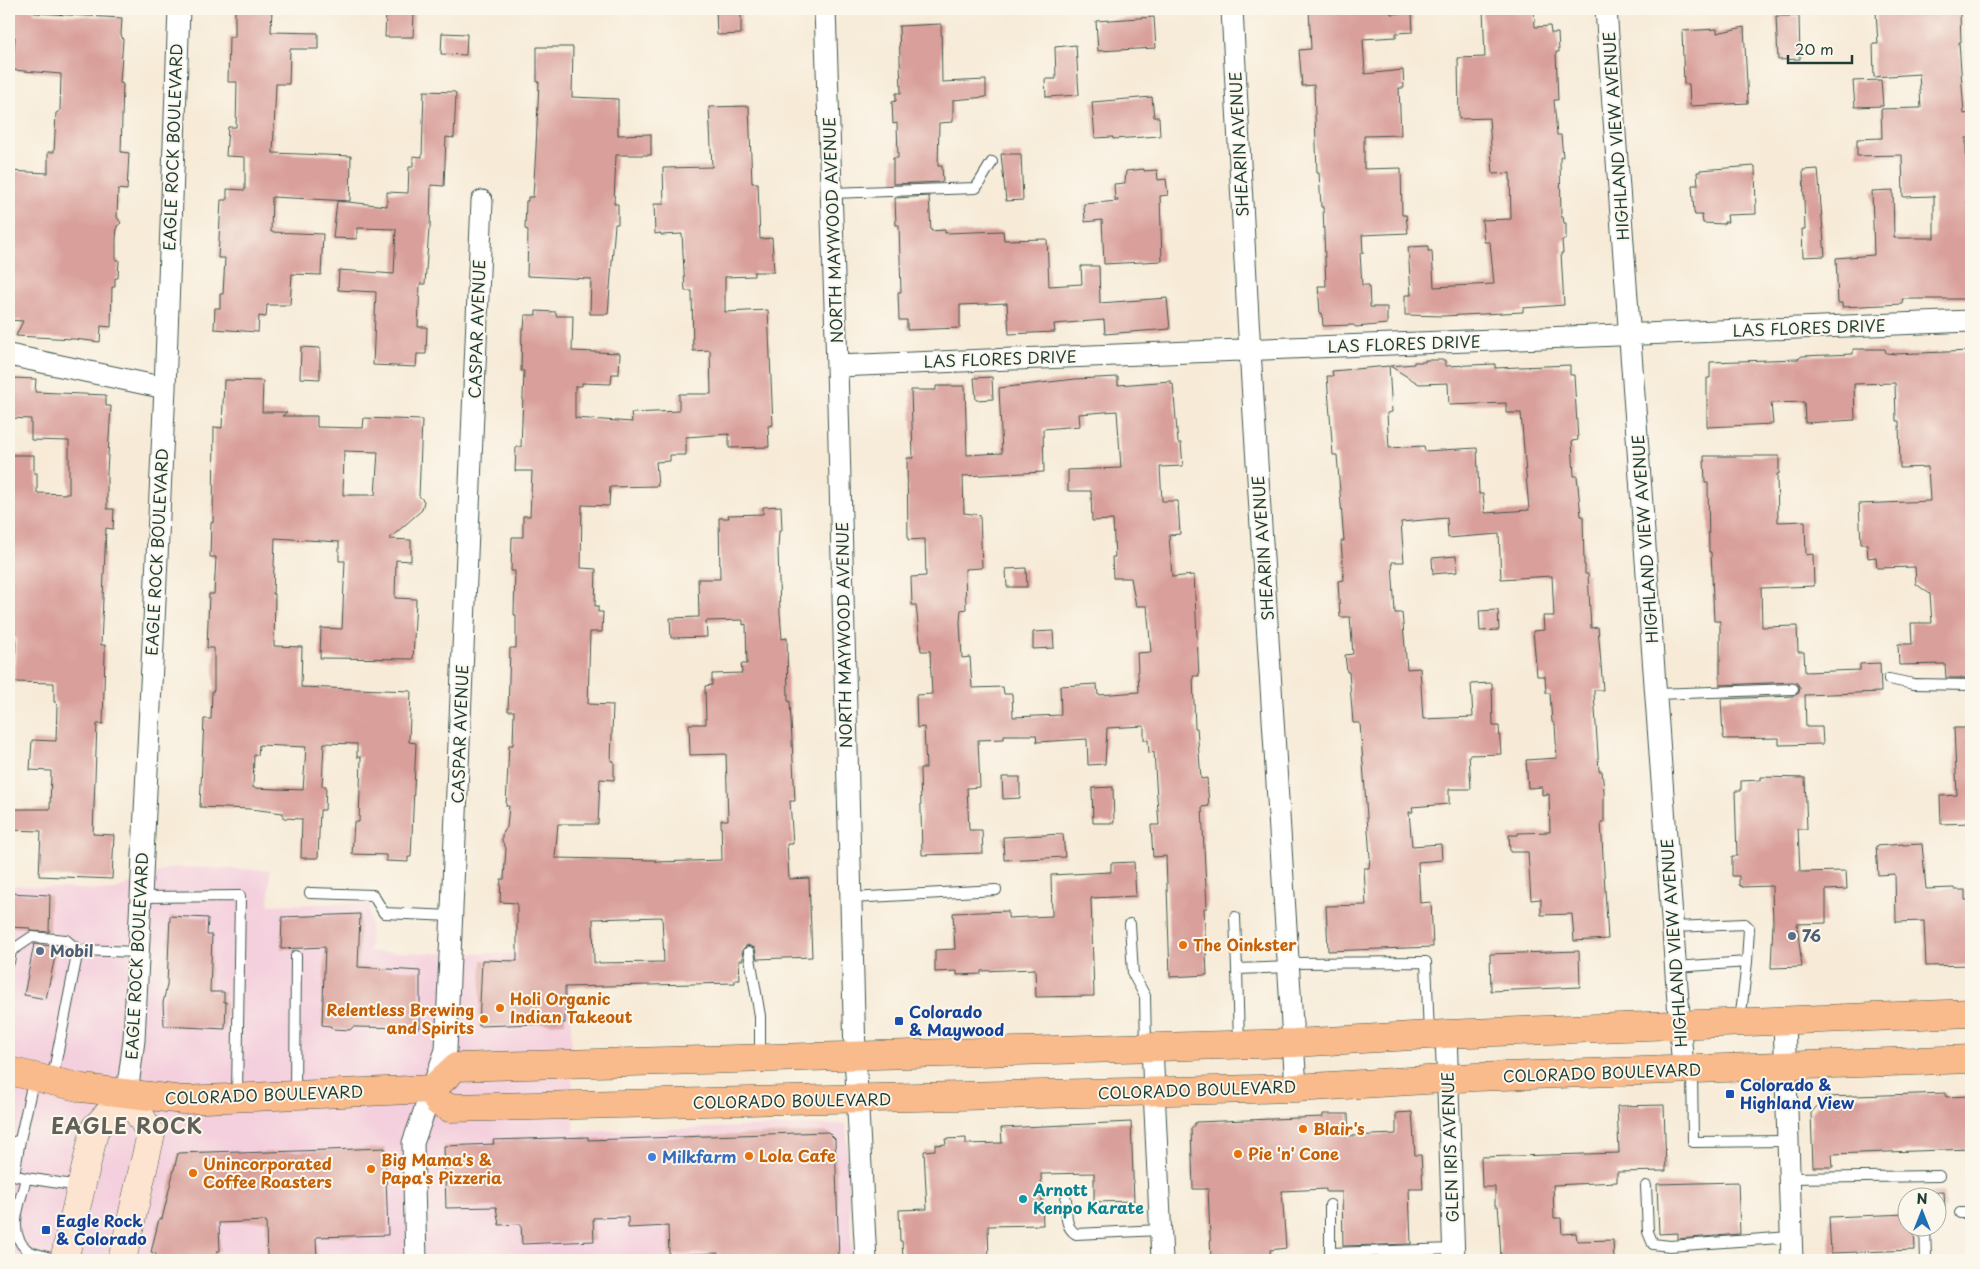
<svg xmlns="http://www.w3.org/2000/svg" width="1980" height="1269" viewBox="0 0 1980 1269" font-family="'Playpen Sans',sans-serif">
	<rect width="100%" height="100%" fill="#fbf7ec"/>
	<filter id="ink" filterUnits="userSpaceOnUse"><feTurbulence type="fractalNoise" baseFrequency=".02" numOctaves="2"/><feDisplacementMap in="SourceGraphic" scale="10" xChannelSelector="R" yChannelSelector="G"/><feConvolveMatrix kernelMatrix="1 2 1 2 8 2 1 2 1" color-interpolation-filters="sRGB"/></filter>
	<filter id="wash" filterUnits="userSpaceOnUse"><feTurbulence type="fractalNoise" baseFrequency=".0096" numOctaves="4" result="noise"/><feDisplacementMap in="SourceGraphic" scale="20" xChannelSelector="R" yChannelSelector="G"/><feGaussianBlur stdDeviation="1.12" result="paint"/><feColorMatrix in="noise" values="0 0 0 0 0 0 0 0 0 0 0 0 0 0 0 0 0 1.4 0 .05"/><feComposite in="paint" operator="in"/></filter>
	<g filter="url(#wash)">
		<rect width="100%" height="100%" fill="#f7ebd8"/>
		<!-- built -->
		<path fill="#f4cfdd" d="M172 867 270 870 269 905 370 903V952L569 955 574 1132 846 1124 852 1260H9V885L113 891Z"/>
		<g id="blocks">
			<!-- building -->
			<path fill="#d99f9a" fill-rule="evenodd" d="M13 9H34V13L122 18 121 34 123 40 120 83 123 84 121 152 129 153 127 190 118 189 117 217 121 223 117 226 116 240V260H119L118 278H115V287H112L111 327 101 326 100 342 74 339 16 336 23 321 9 320V171L48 173V152H54L56 113 60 111 61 74 12 70 15 37H12Z
				M235 9H272L271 32 318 33V49H290L289 84H276L273 153 351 156 350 201 272 197 271 232 323 234 321 275 292 274 290 305H267L266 317 259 316 258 332 214 329 215 308H220V294H223L225 258H218L221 200H227V189L245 190V157L226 156 228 127H236L237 82H228L229 37H235Z
				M716 9H741V34L717 35Z
				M1309 9H1391V14L1412 12 1413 32 1396 33V37L1363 39 1365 74 1403 70 1404 88H1399L1401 135 1364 136V169L1401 168 1402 215H1406L1408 233 1362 235 1363 253H1360L1362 285H1369L1370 307H1387V324L1356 327 1353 325 1323 326 1322 313H1320L1318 286H1326L1323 207H1321L1319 173H1317L1314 85 1302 86 1299 50 1311 49Z
				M1534 9 1535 27 1550 26 1551 33H1558L1559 52H1556L1558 100H1554L1557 135H1561L1563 157H1560L1561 217H1563L1564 223H1566V240H1562L1563 253H1561L1564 305 1523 308V312L1443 316 1405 315V295H1411L1408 247 1428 246V251H1432L1434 287 1494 284 1490 242H1484L1482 220 1511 219 1510 173 1493 174 1489 118 1459 119 1458 58 1485 57 1483 10Z
				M1952 9V13H1960L1961 42H1959L1964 114 1971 113V138H1966L1967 203H1970L1971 232V299H1902L1903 304 1842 307V303H1838L1836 258 1874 255 1872 191 1893 190 1894 238H1934V196L1903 197 1902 155 1857 156V139L1882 138 1881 109 1921 108 1919 74 1874 77 1873 44H1878L1876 12Z
				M386 12 414 13 413 37H385Z
				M1776 16H1799L1800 59 1778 60Z
				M1154 17 1156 48 1098 51 1096 21Z
				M941 24 942 82 986 80V97L953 100V122L939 123 938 166H942L943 182 893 184V158H898L897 123 893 124 892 102 896 101V93H901L899 26Z
				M1744 27 1748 103 1690 106 1689 84H1684L1682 31 1717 29V33Z
				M442 33 467 34 466 55 441 54Z
				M1076 45 1079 95 1046 97 1045 79H1056L1055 47Z
				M537 47H573L572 97 618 99V135L651 134V155H616L614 204H618V224H615L608 314H590L591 279 527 276 528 230 525 229 526 201H528V197H533L536 148 539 82H537Z
				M1881 80 1883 106 1855 107 1853 81Z
				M424 91 455 92 456 94 454 138 446 137 444 186 431 185 430 229H429L425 284H420L418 327H427L426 354H417L416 367 373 365 376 292 338 290 339 270 394 274 396 229 357 228V239L333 238 337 201 387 206V192L408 193 409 167H413V156L422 157Z
				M1152 97 1154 117H1159L1160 136 1113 139V137L1095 138 1092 102Z
				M749 106 752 183H758L760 239 772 238 774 272H754V276L725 277V312L768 310 773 425 768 426 769 447 729 448V434L686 437V455H670V461L656 462 658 486 610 487 609 506 582 505 581 568 596 569 595 606H598V612H603L602 632H590L588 704 613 705 611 761H614V780L600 779 598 824H558L555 858 656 860V862L722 860 721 820H728L726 754 690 755 689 724H706L705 686 712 685V674L742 673 741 664H747L746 624 743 625V620L706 621 707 637 671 638 670 618 699 617 698 579H720L719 518H729L728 515 763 514V507L781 506 782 531H779L778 549 780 613 782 639 787 638 788 701H790L795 801H790L793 844H787L789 879 809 878 812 957 757 959 755 948 747 945 742 950 743 960H739L740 980H735V983L565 987V1023L479 1026 482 960 517 961V903L500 902 501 879H504L506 848 502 841V835L507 827 509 806H506L509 745H513L514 711H508L510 648H516V615H514L515 571H511L512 537H523V516H530L532 471H515L516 447H521L524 371H521L522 329H524L525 315H536V311L556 312V316H573L572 351 620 353 619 374H612L611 384 582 383V386H575V418L632 422 631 413 679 411V394H711L710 350 693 351 692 291H685L682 234 661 235V233L655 234 654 204H664L663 168 712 167 709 107ZM662 917 664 962 594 963 593 919Z
				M1001 154H1021L1023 200 1006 201Z
				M1755 166 1756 214 1727 215 1728 222H1724V224L1703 223 1702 215H1695L1694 212 1692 185H1698L1697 172H1700V170Z
				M1144 169V171L1157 170 1158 180 1166 179 1168 195 1160 196 1162 261 1104 264 1102 220 1085 222 1084 204 1118 201V199H1115L1114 184 1125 183 1126 171Z
				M1818 169 1825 256 1803 257 1802 229H1805L1803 170Z
				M929 196 931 231 945 230V233L1003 231 1004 240 1047 239 1049 286 1082 284 1081 266H1099L1100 303 1167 298 1170 329 1105 334 1104 320 1054 324 1055 332 1009 334 1007 303 960 305V328L907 330V320H899L898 292H901L899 225H896L895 198Z
				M301 347 320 348V379L300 378Z
				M1853 349H1885L1886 353 1895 354 1971 351V678H1946L1945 664 1899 665 1898 644H1912L1911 623H1932L1930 594 1916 584 1915 567 1877 568 1876 557 1868 558 1867 544H1861L1859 504 1930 501 1928 467 1900 468 1899 421H1896L1895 383 1854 384 1855 420 1805 423 1804 402 1771 403 1773 424 1707 427V378H1710V362L1798 359 1802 356 1853 354Z
				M1425 360H1445V366L1495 364V368L1570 365V375H1574L1578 440 1572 441 1574 476H1577L1581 516H1583L1584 565H1585V574H1588L1591 628 1598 627 1603 690H1594V693L1599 771H1602L1604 791V822H1601L1608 939 1574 941 1572 914 1541 915V899L1531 900 1528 852H1510L1509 835H1518V833L1550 832 1549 794 1542 795V787L1528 788 1526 760 1557 758 1555 724 1552 722 1550 693H1546L1545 676H1537L1533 631 1544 630 1543 616H1554L1552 576 1501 579 1499 534 1448 538 1447 518 1401 522 1404 562H1392L1395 613H1402L1407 669 1420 668 1423 719 1473 717 1471 684 1492 683 1493 726H1499L1501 754 1469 755 1471 789H1449V804L1412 807 1413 812H1409L1412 846 1441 844 1442 860 1418 862 1420 903 1431 902 1433 947 1328 951 1326 906 1366 905 1364 868H1369L1370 857 1360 723H1353L1349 672H1347L1345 655 1353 654 1350 617H1340L1338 581 1344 580 1341 541H1344L1337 455H1333L1327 376H1333L1332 371 1389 366 1392 412 1387 413 1389 448 1424 446 1425 451 1477 448 1479 494H1483L1485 513 1529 510 1521 413H1506V403L1449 405 1448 383 1419 384 1390 366 1414 364V362H1425Z
				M992 377 993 399 976 400 974 378Z
				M1118 377V385L1171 381V384H1173L1178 443H1181L1183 466 1160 467 1162 501H1178L1180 534 1169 535 1172 577 1194 575 1199 676H1193L1195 728H1197L1201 779 1207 778 1209 806 1202 807 1207 908H1204L1207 975 1170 977 1166 856 1153 857 1151 825H1159L1156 783 1154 752 1149 753 1148 740H1144V726L1107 728 1105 764 1088 765 1087 739 1037 742 1036 735H1004V739L978 740 980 787 967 788 969 830H982L983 853 922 855 920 768H926L924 727 917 728 916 695 932 694 930 651H921L916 605H912L911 577 926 576 925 539 908 540 907 458H913L911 390H936V386H965L967 455 1002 453 999 388 1075 379ZM1117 411 1121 468 1068 470V491H1091L1092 521 1113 520 1115 557H1112L1113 578H1131L1136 606H1147L1151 652 1137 653 1139 692 1098 695 1097 684 1060 686 1061 715 1013 717 1012 694H1004L1003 687 972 688 970 657 962 658 960 622 961 610 966 609 965 569 982 568 980 515 964 513 963 476 1044 472 1043 429 1080 426 1079 414Z
				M13 378 36 379 35 392 106 395V406H111L107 472V509H114L113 529 106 528 101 645H105V654L103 724H97L93 834 114 835 112 879 39 876 41 831 9 830V809H50L51 771 30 770 32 740 56 741 57 706 56 702H54V683L14 682 16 638 12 637V632L9 631V455H34V473H37V493L69 494V441L31 440V419L9 418V380H13Z
				M224 380 263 381 262 412H287L282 416H317V427L363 428 364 418 422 420 419 496 424 501 422 510 389 539 411 540V561L396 560 395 598 416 599 413 659 320 658 321 628 342 629 345 561H339V542L275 538 273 594H275L274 646 302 647 301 687 411 691 409 742 416 743 411 857H408V862L386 861V855L352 854 354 822H359L361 757H357V744L324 743 322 786H326L325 810H320L318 858H301L302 819 283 818V813L251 809 200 807 204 719H211L212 691H214V648H207L209 594H214L216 557H210L211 522 213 523 214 427 222 428ZM344 451 378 452 375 495H343ZM259 745 306 747 303 790 253 788 254 755H258Z
				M1704 456H1779V474H1777L1778 522 1805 521 1806 555 1813 554 1814 586 1761 588 1762 627 1797 626 1798 652H1804L1805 672 1860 670V664L1880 663 1881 692 1805 695 1806 727H1822L1823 744 1779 745V738L1724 739 1723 736 1721 699 1793 696 1799 693 1800 688 1797 683 1793 682 1720 685V621H1714L1711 552H1709L1708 483H1705Z
				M1456 556 1457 572 1433 574 1432 558Z
				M1026 568 1027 587H1007L1006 569Z
				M1498 610 1499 630 1480 631 1479 611Z
				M1053 631 1054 648 1033 649V632Z
				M1954 728H1971V823L1941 824 1940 796 1957 795Z
				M1002 777H1020V798L1003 799Z
				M1761 777 1805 778 1807 829H1798L1800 872 1846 871 1847 889 1826 890V923L1797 924 1802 967 1771 968 1773 924 1772 886 1742 887 1739 885V876H1732V856H1737L1735 791H1741V781L1761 780Z
				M1113 787 1114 823H1093L1092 788Z
				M1063 834 1065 857 1004 860 1003 837Z
				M1903 844V845L1922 844 1926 889 1954 888 1955 890H1965V900H1971V965L1926 966 1924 921 1896 922 1895 874 1878 875 1876 846Z
				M1134 862 1136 896 1091 898 1094 996 1036 997 1035 969 981 971V974L957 975V971L935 972V950L955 949 953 913 1008 911V918L1052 916 1051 875 1111 872V863Z
				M9 893 50 895 49 932 30 931V928L9 927Z
				M360 914 358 967 420 971V1028L353 1027 350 1030 333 1029 330 1026 322 1025 325 947 281 949 282 917Z
				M170 916 208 918 207 935H212L210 992H224V1002H226L225 1029 164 1026 163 1003 167 985Z
				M34 944 57 947 46 999 24 995Z
				M1579 951 1580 987 1491 991 1490 954Z
				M1946 1093V1097L1971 1096V1149L1832 1154 1833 1167H1813L1811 1113 1825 1097Z
				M1664 1105 1666 1171 1617 1172V1182L1553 1185 1554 1218H1561L1562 1234 1576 1233 1577 1241 1613 1240 1614 1260 1501 1259 1499 1217 1498 1206H1495V1187H1482L1481 1157 1619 1153 1617 1106Z
				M1412 1112 1415 1155H1421L1423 1189H1409L1411 1244 1343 1246 1342 1192H1326V1189L1282 1191 1286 1248 1270 1250 1271 1260 1211 1259 1208 1189H1193L1191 1129 1196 1122 1323 1117V1114H1348L1349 1136 1396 1134V1113Z
				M1131 1122 1134 1201 1094 1202V1173L1041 1174 1043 1225 988 1226 989 1260H903L902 1241H900L899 1210 927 1209 924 1151 935 1150V1145L946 1144 945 1139 966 1138V1144L1002 1143 1001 1128Z
				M828 1132 835 1139 839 1260H718V1253L669 1255 668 1226 628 1228V1217L593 1218 594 1241 522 1244 521 1224 499 1225 496 1207 446 1208 444 1146 494 1144 493 1140 588 1137V1140Z
				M385 1148 388 1235 316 1237 317 1260H267L266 1221 219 1223 220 1251H217L218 1260H154L156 1254 151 1252 159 1219H162L178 1153 239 1151V1153Z
				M1738 1182 1740 1234 1678 1239V1233L1659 1234 1657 1184Z
				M1944 1192 1945 1209 1938 1210V1196H1913V1193Z
				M1908 1214V1226H1914L1915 1250 1831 1253 1829 1217Z"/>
		</g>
	</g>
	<g filter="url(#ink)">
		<use href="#blocks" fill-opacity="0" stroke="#3f574d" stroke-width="1"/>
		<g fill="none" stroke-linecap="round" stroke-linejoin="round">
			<defs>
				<path id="lane" d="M831 193 976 188 992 162
					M1889 679 1913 684 1971 685
					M1657 694 1793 689
					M310 893 373 895 384 913 452 916
					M141 897 240 896 237 1095
					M851 898 996 890
					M1235 917 1237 969 1289 967
					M1130 924 1133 974 1145 996 1146 1046
					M1674 927 1745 924 1749 928 1747 962 1740 1022
					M749 952 760 1016V1056
					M9 962 11 951 32 937 66 940 78 950
					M1289 963 1426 962 1429 1034
					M1676 967 1747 962
					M1237 969 1239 1043
					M1692 1071 1693 1142 1787 1141
					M52 1081 78 950 139 952
					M295 1094 296 956
					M9 1144 20 1140 34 1077
					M9 1174 26 1178 79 1186
					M14 1175 20 1140
					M26 1178C21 1201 6 1231 26 1249 31 1254 52 1258 60 1260
					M1789 1178 1939 1176
					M1646 1186 1648 1232 1653 1244 1670 1246 1791 1237
					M1066 1199C1067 1212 1064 1227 1076 1234L1160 1230
					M1330 1205V1253L1454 1249
					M1960 1213H1971
					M1925 1226 1926 1260"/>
				<path id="street" d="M825 9 837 366 855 1055 866 1260
					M1232 9 1248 318 1296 1088
					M1606 9 1683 1070
					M9 355 165 388
					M837 366 1971 321
					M1784 1021 1792 1260
					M1446 1034 1454 1260
					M1152 1047 1162 1260
					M127 1094 134 1040 141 897 165 388 179 9
					M416 1260 413 1143 446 1050 482 201"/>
				<path id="secondary" d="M64 1260 95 1128 127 1094 151 1134 122 1260"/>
				<path id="primary" d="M9 1071 82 1088 183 1100 432 1089 456 1067 1294 1043 1446 1034 1971 1013
					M432 1089 438 1102 449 1108 1296 1088 1475 1077 1971 1059"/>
			</defs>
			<!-- lane casing -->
			<use href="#lane" stroke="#3f574d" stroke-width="12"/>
			<!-- street casing -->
			<use href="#street" stroke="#3f574d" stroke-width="23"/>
			<!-- secondary casing -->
			<use href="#secondary" stroke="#3f574d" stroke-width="29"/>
			<!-- primary casing -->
			<use href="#primary" stroke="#3f574d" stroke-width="29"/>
			<!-- lane -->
			<use href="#lane" stroke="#fff" stroke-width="10"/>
			<!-- street -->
			<use href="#street" stroke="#fff" stroke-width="21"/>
			<!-- secondary -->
			<use href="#secondary" stroke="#fde4d1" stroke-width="28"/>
			<!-- primary -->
			<use href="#primary" stroke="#fabb8c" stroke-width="28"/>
		</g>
	</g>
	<!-- markers -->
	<g fill="#5c6f8a" stroke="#fbf7ec" stroke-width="2">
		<circle cx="1792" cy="936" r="5"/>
		<circle cx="40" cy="951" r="5"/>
	</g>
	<g fill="#e8710a" stroke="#fbf7ec" stroke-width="2">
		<circle cx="1183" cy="945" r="5"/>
		<circle cx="500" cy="1008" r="5"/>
		<circle cx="484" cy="1019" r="5"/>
		<circle cx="1303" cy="1129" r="5"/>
		<circle cx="1238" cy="1154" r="5"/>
		<circle cx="749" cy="1156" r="5"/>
		<circle cx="371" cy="1169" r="5"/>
		<circle cx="193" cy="1173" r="5"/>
	</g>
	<g fill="#1a4fb4" stroke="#fbf7ec" stroke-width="2">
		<rect x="894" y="1016" width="10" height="10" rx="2.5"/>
		<rect x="1725" y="1089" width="10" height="10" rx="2.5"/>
		<rect x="41" y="1225" width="10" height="10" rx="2.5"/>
	</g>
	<circle fill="#3f7fe0" stroke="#fbf7ec" stroke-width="2" cx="652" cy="1157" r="5"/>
	<circle fill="#0f9aa8" stroke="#fbf7ec" stroke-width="2" cx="1023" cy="1199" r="5"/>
	<g text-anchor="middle" stroke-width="4" stroke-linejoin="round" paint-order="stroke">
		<!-- street labels -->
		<g font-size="16" fill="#1f3d34" stroke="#fbf7ec">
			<text transform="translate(1616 136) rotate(-94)" y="6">HIGHLAND VIEW AVENUE</text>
			<text transform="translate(1239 144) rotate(-93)" y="6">SHEARIN AVENUE</text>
			<text transform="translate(173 147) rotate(-88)" y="6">EAGLE ROCK BOULEVARD</text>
			<text transform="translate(833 230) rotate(-92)" y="6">NORTH MAYWOOD AVENUE</text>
			<text transform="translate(1809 328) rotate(-2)" y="6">LAS FLORES DRIVE</text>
			<text transform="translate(477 329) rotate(-88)" y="6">CASPAR AVENUE</text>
			<text transform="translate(1404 344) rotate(-2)" y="6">LAS FLORES DRIVE</text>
			<text transform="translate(1000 359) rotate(-2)" y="6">LAS FLORES DRIVE</text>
			<text transform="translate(1645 539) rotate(-94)" y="6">HIGHLAND VIEW AVENUE</text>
			<text transform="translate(1263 548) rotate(-94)" y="6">SHEARIN AVENUE</text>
			<text transform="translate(157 552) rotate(-87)" y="6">EAGLE ROCK BOULEVARD</text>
			<text transform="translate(844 635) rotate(-91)" y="6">NORTH MAYWOOD AVENUE</text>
			<text transform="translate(460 734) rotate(-88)" y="6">CASPAR AVENUE</text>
			<text transform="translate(1674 943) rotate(-94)" y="6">HIGHLAND VIEW AVENUE</text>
			<text transform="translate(137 956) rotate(-87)" y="6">EAGLE ROCK BOULEVARD</text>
			<text transform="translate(1602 1073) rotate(-2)" y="6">COLORADO BOULEVARD</text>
			<text transform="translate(1197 1090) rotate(-2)" y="6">COLORADO BOULEVARD</text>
			<text transform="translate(264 1095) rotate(-2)" y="6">COLORADO BOULEVARD</text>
			<text transform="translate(792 1101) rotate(-1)" y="6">COLORADO BOULEVARD</text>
			<text transform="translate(1450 1147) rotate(-92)" y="6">GLEN IRIS AVENUE</text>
		</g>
		<!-- service labels -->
		<g font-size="16" font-weight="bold" fill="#4e5e75" stroke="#fbf7ec" text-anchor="start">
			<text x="1802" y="942">76</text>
			<text x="50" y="957">Mobil</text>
		</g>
		<!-- food labels -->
		<g font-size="16" font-weight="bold" fill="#c56008" stroke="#fbf7ec" text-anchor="start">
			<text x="1193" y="951">The Oinkster</text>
			<text x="510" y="1005">Holi Organic<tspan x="510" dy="18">Indian Takeout</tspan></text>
			<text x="474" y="1016" text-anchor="end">Relentless Brewing<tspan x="474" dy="18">and Spirits</tspan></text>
			<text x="1313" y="1135">Blair's</text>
			<text x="1248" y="1160">Pie 'n' Cone</text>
			<text x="759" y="1162">Lola Cafe</text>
			<text x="381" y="1166">Big Mama's &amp;<tspan x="381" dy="18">Papa's Pizzeria</tspan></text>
			<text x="203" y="1170">Unincorporated<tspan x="203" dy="18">Coffee Roasters</tspan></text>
		</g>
		<!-- transit labels -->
		<g font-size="16" font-weight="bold" fill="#164399" stroke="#fbf7ec" text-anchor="start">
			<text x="909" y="1018">Colorado<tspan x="909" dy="18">&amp; Maywood</tspan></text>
			<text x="1740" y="1091">Colorado &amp;<tspan x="1740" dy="18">Highland View</tspan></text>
			<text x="56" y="1227">Eagle Rock<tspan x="56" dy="18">&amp; Colorado</tspan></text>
		</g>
		<!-- shop labels -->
		<g font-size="16" font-weight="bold" fill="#366cbe" stroke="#fbf7ec" text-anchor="start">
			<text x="662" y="1163">Milkfarm</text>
		</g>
		<!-- culture labels -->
		<g font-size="16" font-weight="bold" fill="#0d838f" stroke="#fbf7ec" text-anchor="start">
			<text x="1033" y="1196">Arnott<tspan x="1033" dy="18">Kenpo Karate</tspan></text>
		</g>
		<!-- district labels -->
		<g font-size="21" font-weight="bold" letter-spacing="1" fill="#605f58" stroke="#fbf7ec">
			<text x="127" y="1134">EAGLE ROCK</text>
		</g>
	</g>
	<!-- margin -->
	<rect width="1980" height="1269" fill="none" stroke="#fbf7ec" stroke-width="30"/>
	<!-- north arrow -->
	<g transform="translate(1922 1212)"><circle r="24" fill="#fbf7ec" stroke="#a3ada2"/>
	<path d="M0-4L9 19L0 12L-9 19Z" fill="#1f6fb2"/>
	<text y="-8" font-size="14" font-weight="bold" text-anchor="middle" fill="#1f3d34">N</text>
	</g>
	<!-- scale -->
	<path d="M1788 55v8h64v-8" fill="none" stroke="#1f3d34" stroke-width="2.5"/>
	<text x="1795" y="55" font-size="15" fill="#1f3d34" stroke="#fbf7ec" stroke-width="4" paint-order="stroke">20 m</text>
</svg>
